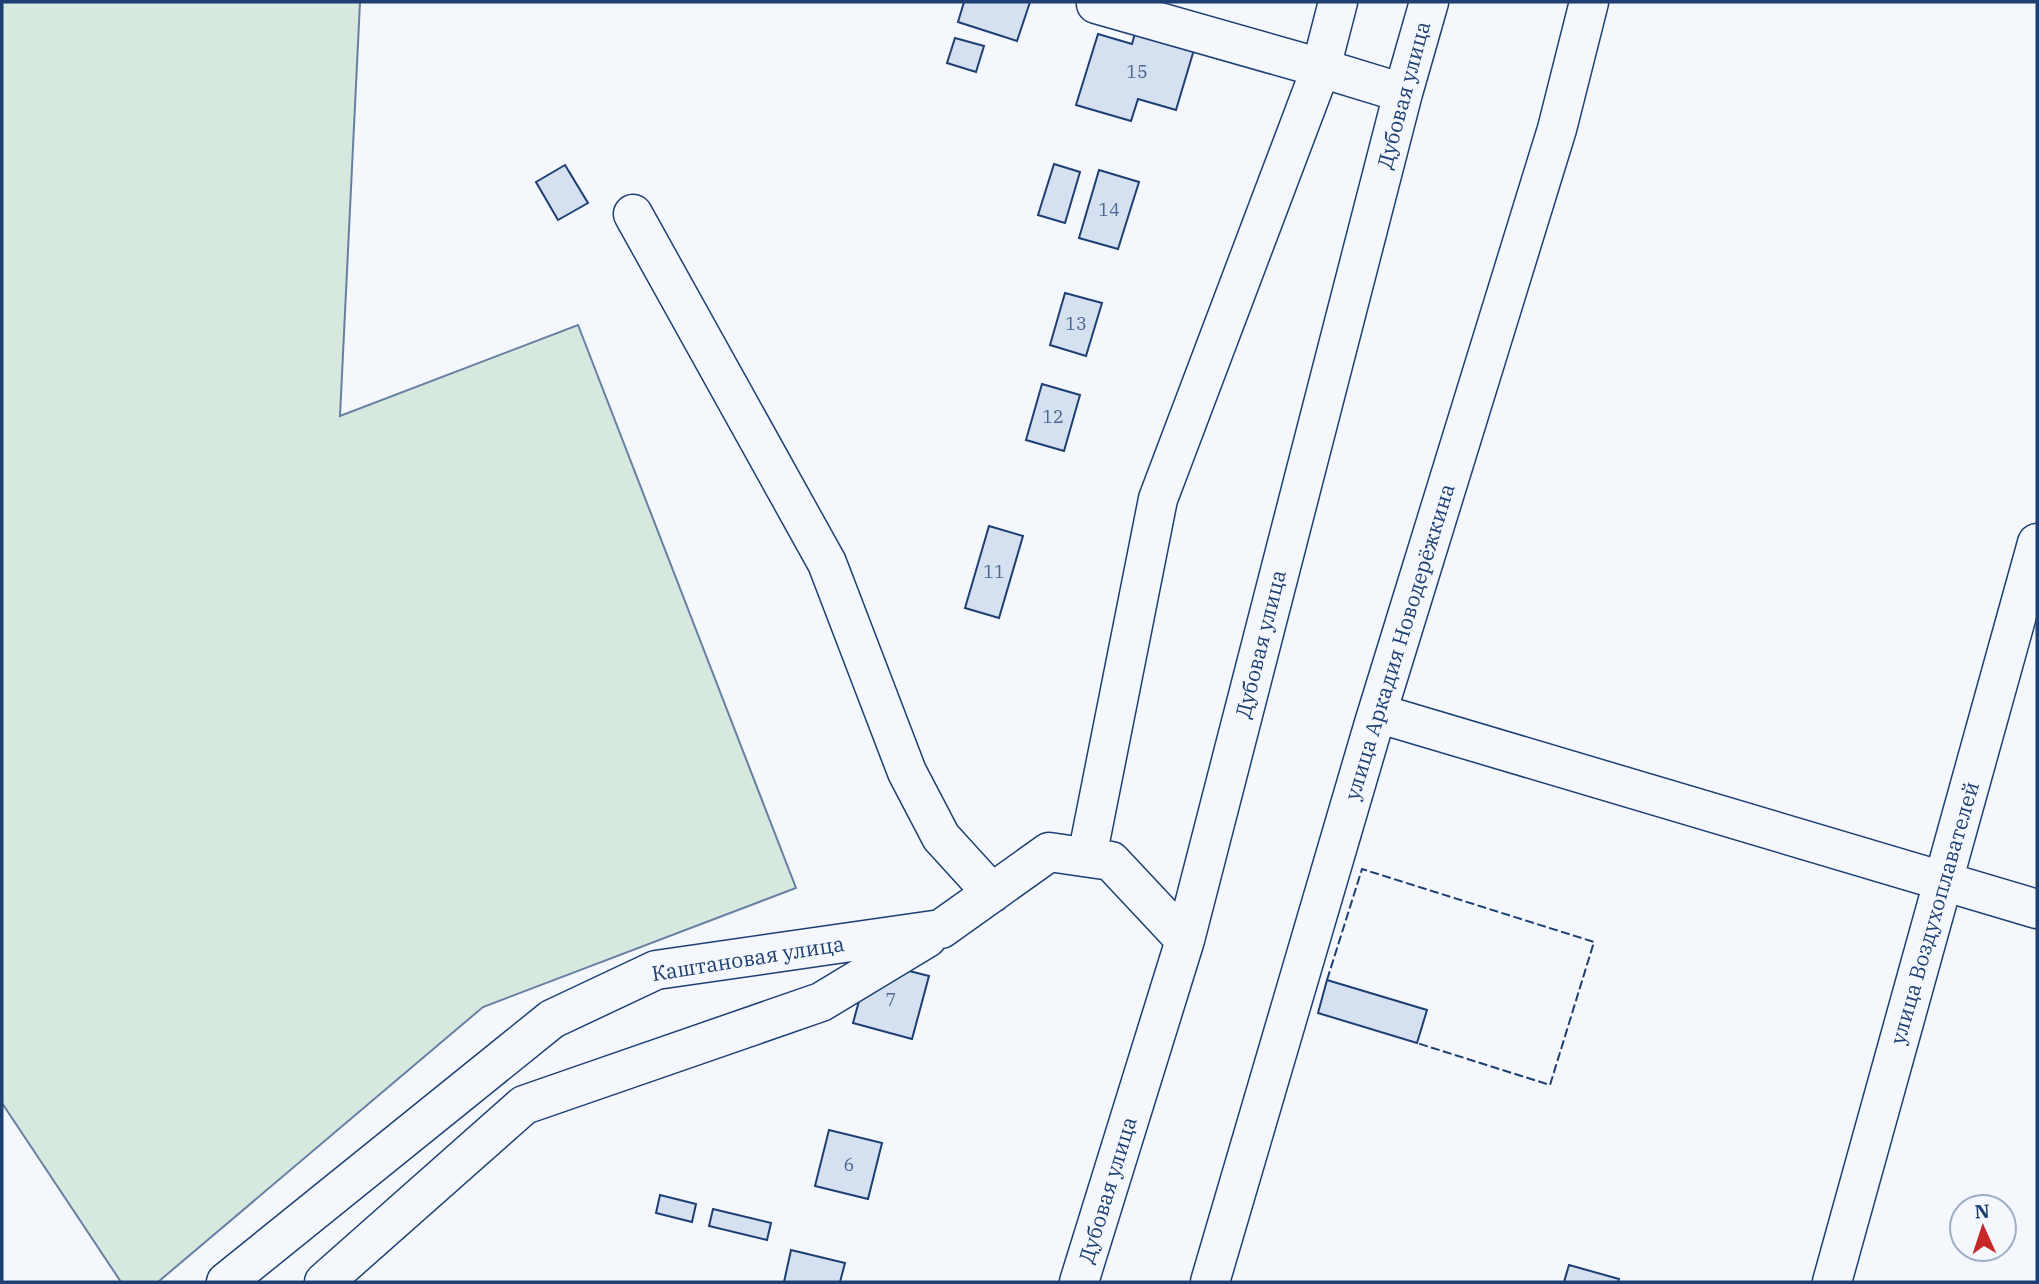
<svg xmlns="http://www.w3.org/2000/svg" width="2039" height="1284" viewBox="0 0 2039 1284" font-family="'IBM Plex Serif',serif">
	<rect width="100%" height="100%" fill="#f4f7fb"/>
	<!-- green -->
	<path fill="#d7e8df" stroke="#687fa3" stroke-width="2" d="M2 2H360L340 416 578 325 796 888 483 1007 158 1282H121L2 1103Z"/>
	<!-- building -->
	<path fill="#d5e0f0" stroke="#1d3f73" stroke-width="2" d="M964 2H1030L1017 41 958 22Z
		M1137 26 1196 43 1176 110 1138 99 1131 121 1076 105 1098 34 1132 44Z
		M955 38 984 46 976 72 947 63Z
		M1054 164 1080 172 1065 223 1038 215Z
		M565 165 588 203 558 220 536 182Z
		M1099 170 1139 182 1118 249 1079 238Z
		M1065 293 1102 303 1086 356 1050 345Z
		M1042 384 1080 395 1064 451 1026 440Z
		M989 526 1023 536 999 618 965 608Z
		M870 961 929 976 912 1039 853 1023Z
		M1327 980 1427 1010 1417 1043 1318 1013Z
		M829 1130 882 1143 868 1199 815 1186Z
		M660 1195 696 1204 692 1222 656 1213Z
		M713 1209 771 1223 767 1240 709 1226Z
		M791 1250 845 1263 840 1282H784Z
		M1569 1265 1619 1279 1618 1282H1564Z"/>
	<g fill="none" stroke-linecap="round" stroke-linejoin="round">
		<defs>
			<path id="minor" d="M1096 4 1321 68 1403 93
				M633 214 827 563 907 772 941 837 992 893
				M1377 713 2037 909
				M1087 857 1158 499 1321 68 1338 2
				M226 1282 552 1019 656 970 941 929 1049 852 1111 861 1185 940
				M324 1282 524 1105 821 1002 927 938
				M1079 1282 1185 940 1403 93 1429 2
				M1210 1282 1374 723 1557 129 1589 2
				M1832 1282 2037 543"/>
		</defs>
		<!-- minor casing -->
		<use href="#minor" stroke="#1d3f73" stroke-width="41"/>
		<!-- minor -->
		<use href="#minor" stroke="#f4f7fb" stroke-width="38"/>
		<!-- fence -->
		<path stroke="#1d3f73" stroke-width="2" stroke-dasharray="9 3.5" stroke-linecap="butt" d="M1327 980 1362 869 1594 942 1550 1085 1417 1043"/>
	</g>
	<g text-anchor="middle" stroke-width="5" stroke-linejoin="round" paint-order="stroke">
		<!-- number labels -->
		<g font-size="18" fill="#4b6792">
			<text x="1137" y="78">15</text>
			<text x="1109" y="216">14</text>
			<text x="1076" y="330">13</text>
			<text x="1053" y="423">12</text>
			<text x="994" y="578">11</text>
			<text x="891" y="1006">7</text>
			<text x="849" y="1171">6</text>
		</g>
		<!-- street labels -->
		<g font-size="21" fill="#1d3f73" stroke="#f4f7fb">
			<text transform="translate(1404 95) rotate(-75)" y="7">Дубовая улица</text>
			<text transform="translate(1400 642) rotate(-73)" y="7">улица Аркадия Новодерёжкина</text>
			<text transform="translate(1261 644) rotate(-76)" y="7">Дубовая улица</text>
			<text transform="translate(1935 913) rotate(-74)" y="7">улица Воздухоплавателей</text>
			<text transform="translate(748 959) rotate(-9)" y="7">Каштановая улица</text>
			<text transform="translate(1108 1190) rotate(-73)" y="7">Дубовая улица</text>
		</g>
	</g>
	<!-- border -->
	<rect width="2039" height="1284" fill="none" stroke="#1d3f73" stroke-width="7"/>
	<!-- north arrow -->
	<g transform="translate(1983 1228) rotate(357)"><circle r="33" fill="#f4f7fb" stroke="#9eadc5" stroke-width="2"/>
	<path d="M0-5L12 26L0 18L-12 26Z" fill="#c62828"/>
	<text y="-10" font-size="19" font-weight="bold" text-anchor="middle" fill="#1d3f73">N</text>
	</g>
</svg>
